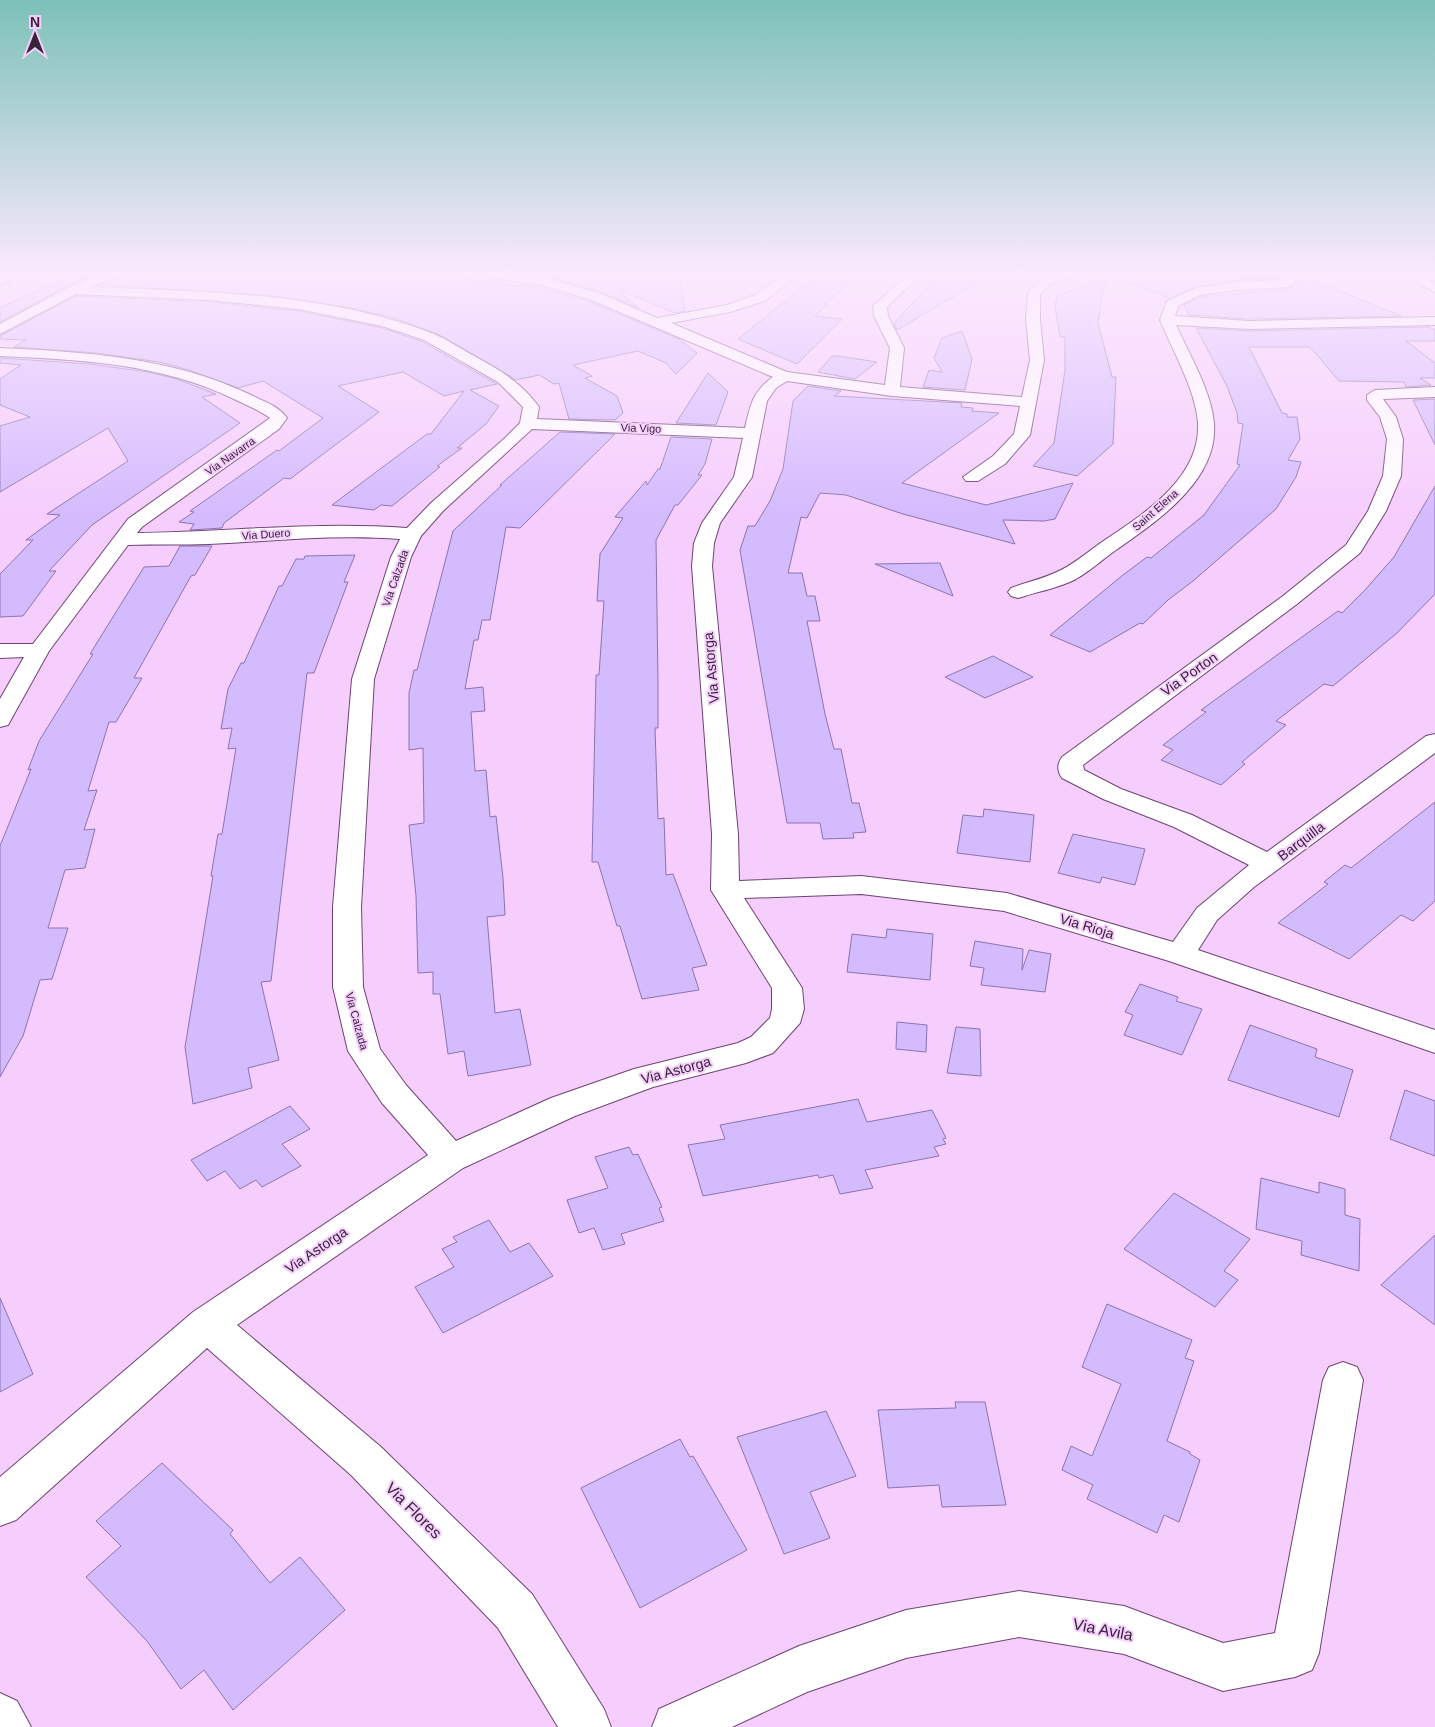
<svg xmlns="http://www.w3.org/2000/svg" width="1435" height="1727" viewBox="0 0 1435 1727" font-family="Arial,sans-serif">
	<rect width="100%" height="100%" fill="#f6cefd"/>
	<!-- building -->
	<path fill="#d4bbfe" stroke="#8b73b1" d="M75 273H100L68 285 0 322V308Z
		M124 273H176V276L232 278 233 273H427L518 286 524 284 588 301 679 339 697 353 676 374 666 363 638 351 573 365 592 376 585 378 617 396 623 413 615 420 569 419 559 383 554 384 539 375 516 380 440 335 394 318 351 308 265 295 100 285Z
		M562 273H679L685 311 675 313 622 291 621 294 639 308 600 291 549 277Z
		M820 273H860L825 304H827L815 316 842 319 797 364 738 339Z
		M946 273H993L897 330 894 323 931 283Z
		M1110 273H1270L1276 278 1238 280 1197 286 1170 298 1109 276Z
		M1291 273H1296L1401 316 1249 319 1189 315 1184 305 1201 297 1289 289 1297 283 1296 276Z
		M1105 278 1098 323 1112 377H1116L1113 444 1077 476 1033 466 1054 443 1065 370V337H1060L1055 307 1057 296Z
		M76 296 209 302 298 311 382 328 423 342 497 384 470 390 499 406 486 424 457 448H462L437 466 440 467 392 506 381 505 374 510 332 505 427 434H431L464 391 444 396 403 372 338 386 379 412 290 479 284 478 224 523 222 528 190 530 194 524 179 522 194 512 190 511 277 450 279 451 323 418 263 381 238 388 189 370 159 362 96 353 14 347 26 340 0 339V336Z
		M1428 327 1435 330V341H1406L1435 363V378H1420L1431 385 1406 387 1404 382 1339 381 1310 347H1249L1282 413 1287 414V417H1297L1300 439 1288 460 1301 462 1296 477 1276 509 1193 581 1168 600 1143 624 1140 623 1090 652 1050 635 1123 575 1147 557 1151 558 1204 515 1240 465 1237 464 1243 424 1238 423 1237 413 1227 386 1196 328 1249 331Z
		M962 331 972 359 965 390 923 387 929 370 942 372 934 358 942 338Z
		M832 356H838L877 362 855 379 818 372Z
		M0 358 90 364 148 372 177 379 216 394 202 397 240 423 92 525 49 571H56L23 616 0 617V574L33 540H26L60 515 47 514 128 461 108 428 0 492V426L30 417 0 405V379L21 365 0 363Z
		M708 373 728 392 716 425 676 423Z
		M808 386 841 391 834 396 962 403 961 407 973 408 972 411 999 413 902 483 986 505 1073 483 1055 519 1044 521 1003 520 1015 544 903 514 846 495 820 493 807 518 801 517 788 573H802L807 596H815L820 621H807L825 714 834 749H841L852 803H859L866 832 853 833 854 838 823 839 820 823H787L740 550 748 526H755L770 501 783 469 793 401Z
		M1435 399V445L1413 400Z
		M560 432 615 434 520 528 506 527 490 620H482L478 640H474L465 689 483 687 485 711 471 712 475 771 486 770 490 817 496 816 503 878 505 915 487 917 495 1013 520 1009 531 1065 468 1076 464 1051 448 1054 440 994H433V972L418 973 416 896 409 825 424 823 423 748 409 750V693L414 670H417L453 531 502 485H500Z
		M671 437 712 439 705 464 698 475H702L678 505H675L656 540 658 685V728H655L658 819 664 818 666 875 673 874 707 965 692 968 699 990 642 999 620 926H617L598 862H592L596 675H599L604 601H597L600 554 623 518 615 517 646 481 647 485 658 469H660Z
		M1435 486V594L1397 633 1333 686 1324 684 1276 721 1286 725 1242 762 1245 764 1221 785 1161 760 1173 750 1163 745 1206 712 1201 710 1338 611 1342 613 1365 590 1394 557Z
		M180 546H212L195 575 191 576 134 678H142L116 722H109L88 791 97 790 84 830 95 829 85 868 65 870 48 928H68L52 979 40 980 23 1036 0 1077V846L31 769 28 770 39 741 93 654H90L144 567 169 566Z
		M355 555 344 582H348L314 673H307L271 981 261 982 279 1060 248 1068 252 1088 193 1104 185 1047 213 876H211L218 834H222L236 748 228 749 232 728 221 729 228 689 241 663H244L279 586H282L296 559H304L305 556Z
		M940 563 953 596 875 564Z
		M993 656 1033 677 985 698 945 677Z
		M1435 802V901L1413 921 1401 915 1349 959 1278 923 1328 884 1324 882 1345 865 1351 868Z
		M984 809 1034 815 1030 862 957 853 963 815 983 817Z
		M1073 834 1145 849 1135 885 1102 877 1100 883 1058 873Z
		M887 929 933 934 930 980 847 972 852 934 886 938Z
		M975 941 1023 949 1022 970 1029 950 1051 954 1045 992 981 985 984 968 970 966Z
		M1140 984 1178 997 1176 1001 1202 1009 1182 1055 1124 1035 1133 1015 1125 1012Z
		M897 1022 927 1025 926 1052 896 1049Z
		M1250 1025 1317 1049 1315 1057 1353 1070 1339 1117 1228 1080Z
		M956 1027 980 1029 981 1076 947 1073Z
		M1405 1090 1435 1101V1156L1390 1139Z
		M858 1099 867 1122 932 1110 946 1138 943 1139 946 1144 934 1147 939 1156 865 1170 873 1188 840 1194 833 1175 819 1178 818 1175 703 1196 688 1145 725 1139 720 1125Z
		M290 1106 310 1129 282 1144 301 1166 262 1187 256 1180 240 1189 225 1171 207 1181 191 1160Z
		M629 1147 633 1155 638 1154 662 1207 659 1208 664 1221 621 1234 625 1244 603 1250 594 1228 579 1233 567 1200 608 1188 595 1157Z
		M1261 1178 1319 1193V1182L1345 1189V1215L1360 1219 1359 1271 1301 1255 1302 1241 1256 1229Z
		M1174 1193 1250 1239 1224 1271 1238 1280 1215 1307 1124 1249Z
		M489 1220 510 1252 529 1243 553 1276 443 1333 415 1287 454 1267 442 1249 457 1242 453 1237Z
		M1435 1235V1325L1381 1285Z
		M0 1298 33 1374 0 1392Z
		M1107 1304 1192 1340 1185 1358 1194 1361 1167 1441 1190 1452V1454L1200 1460 1179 1522 1164 1515 1157 1533 1087 1499 1093 1485 1062 1470 1071 1446 1092 1456 1121 1384 1082 1367Z
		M955 1402H985L1006 1505 942 1507 939 1485 888 1488 878 1410 956 1408Z
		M826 1411 856 1476 810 1492 830 1538 784 1554 737 1437Z
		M680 1439 690 1457 693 1456 747 1550 640 1608 581 1488Z
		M162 1463 233 1530 230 1534 270 1583 300 1557 345 1610 233 1710 204 1670 181 1689 147 1641 86 1577 121 1546 96 1521Z"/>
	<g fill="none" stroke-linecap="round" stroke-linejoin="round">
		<defs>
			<path id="lane" d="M16 273H26L0 284V279Z"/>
			<path id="street" d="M105 273H122L92 287C206 292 326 292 434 334 448 340 461 349 474 356 500 370 522 383 539 407L537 419 745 428C750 405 753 391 773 377L589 299 541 285 486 277 480 273H511L546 278 599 293 657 318 727 305 755 295 786 273H800L765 301 730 312 671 323 787 372 885 385 890 348 874 316 873 306 910 273H923L887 307 888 316 904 348 900 387 1022 397 1030 360 1026 319 1028 293C1040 276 1054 273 1074 273L1072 276 1051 283 1040 294V319L1044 360 1030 435 1005 464 978 481H966L963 477 993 456 1014 434 1020 406 892 396 787 381 776 388 767 401 752 477 720 523 714 543 712 566 738 834 739 881 861 876 1007 893 1173 942 1197 908 1249 865 1174 827 1103 799 1062 778C1057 771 1057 764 1062 757L1283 596 1346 545 1368 511 1383 476 1387 439 1380 417 1367 400V395L1375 390 1435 387V397L1383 399 1396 417 1403 439 1401 476 1386 511 1360 553 1297 604 1083 765 1084 770 1121 789 1192 815 1267 852 1426 736 1435 734V753L1254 887 1217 920 1198 950 1435 1030V1053L1169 961 1004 911 861 894 744 898 802 988 804 1009 800 1023 773 1053 746 1063 653 1087 575 1116 463 1168 237 1325 381 1447 532 1594 604 1709 611 1727H558L498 1628 351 1475 207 1348 16 1520 0 1526V1477L193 1312 428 1155 382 1103 348 1051 333 987V907L352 679 391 557 400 539C335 534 274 541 209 544 182 545 155 544 128 545L49 651 8 725 0 727V699L24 657 0 658V644H33L128 519 270 418C259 410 246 405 234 399 160 363 81 360 0 356V348C86 352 170 357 249 394 262 401 278 405 287 418L279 429 142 527 137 533C227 532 317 521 407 528L431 503 505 438 520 423 523 407 498 382 424 340 382 326 298 309 209 300 76 294 0 334V324L69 287ZM532 429 743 438 734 477 702 523 694 543 692 566 712 834 711 890 772 988V1009L770 1018 751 1037 738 1043 634 1069 551 1098 456 1141 406 1085 380 1049 363 987 361 907 374 679 411 557 421 536 443 511Z
				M1272 273H1287L1294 276 1295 283 1289 287 1238 290 1200 295 1178 306 1175 316 1249 321 1435 317V325L1249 329 1176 325C1189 354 1212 392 1214 424 1218 481 1157 521 1116 550 1103 559 1090 571 1076 579 1061 587 1041 591 1025 596L1018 598 1011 596 1008 592 1011 588C1027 582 1046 578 1061 570 1075 563 1089 551 1102 542 1142 515 1201 479 1198 423 1196 391 1173 351 1160 320L1167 301 1197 288 1238 282 1282 280Z
				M1399 273H1414L1435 283V292Z
				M1343 1362 1357 1367 1363 1380 1319 1653 1312 1670 1295 1677 1223 1691 1124 1654 1019 1637 906 1658 807 1692 732 1727H652L659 1709 799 1646 906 1610 1019 1591 1124 1606 1223 1643 1275 1633 1323 1380 1329 1367Z
				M0 1693 17 1701 31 1727H0Z"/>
		</defs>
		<!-- lane casing -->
		<use href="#lane" stroke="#6e4275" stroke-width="3"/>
		<!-- street casing -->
		<use href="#street" stroke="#6e4275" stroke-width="2"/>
		<!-- lane -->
		<use href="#lane" fill="#fff" fill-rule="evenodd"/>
		<!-- street -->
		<use href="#street" fill="#fff" fill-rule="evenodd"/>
	</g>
	<!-- sky -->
	<linearGradient id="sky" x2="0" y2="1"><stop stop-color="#7cc1b8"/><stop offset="0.53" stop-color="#fbe9fe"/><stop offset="1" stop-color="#fbe9fe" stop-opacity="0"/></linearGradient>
	<rect width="1435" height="515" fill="url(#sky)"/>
	<g text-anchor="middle" stroke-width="4" stroke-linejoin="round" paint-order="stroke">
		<!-- far-street labels -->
		<g font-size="11" fill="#37233a" stroke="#f6cefd">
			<text transform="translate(641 428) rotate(2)" y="4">Via Vigo</text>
			<text transform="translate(230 456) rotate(-35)" y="4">Via Navarra</text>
			<text transform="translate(1155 510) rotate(-41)" y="4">Saint Elena</text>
			<text transform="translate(266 534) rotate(-4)" y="4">Via Duero</text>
			<text transform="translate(395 578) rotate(-71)" y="4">Via Calzada</text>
			<text transform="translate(357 1021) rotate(75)" y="4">Via Calzada</text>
		</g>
		<!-- street labels -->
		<g font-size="14" fill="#37233a" stroke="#f6cefd">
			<text transform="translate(711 668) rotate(-95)" y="5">Via Astorga</text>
			<text transform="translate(1189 674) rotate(-35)" y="5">Via Porton</text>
			<text transform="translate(1301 841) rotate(-37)" y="5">Barquilla</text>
			<text transform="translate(1087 926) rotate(17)" y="5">Via Rioja</text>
			<text transform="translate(676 1070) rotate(-15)" y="5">Via Astorga</text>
			<text transform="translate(316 1250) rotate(-34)" y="5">Via Astorga</text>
		</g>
		<!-- near-street labels -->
		<g font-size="16" fill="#37233a" stroke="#f6cefd">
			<text transform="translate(414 1510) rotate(45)" y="6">Via Flores</text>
			<text transform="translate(1103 1629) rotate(11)" y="6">Via Avila</text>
		</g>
	</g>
	<!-- north arrow -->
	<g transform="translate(35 35)" stroke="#f6cefd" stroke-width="4" paint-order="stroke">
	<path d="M0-4L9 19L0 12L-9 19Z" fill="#37233a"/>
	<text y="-8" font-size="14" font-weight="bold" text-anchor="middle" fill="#37233a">N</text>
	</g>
</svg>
